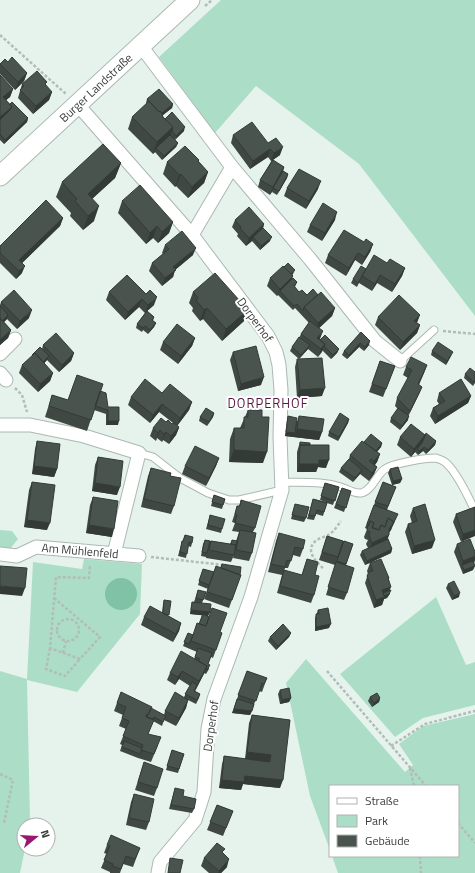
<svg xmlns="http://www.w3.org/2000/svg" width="475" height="873" viewBox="0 0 475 873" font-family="'Titillium Web',sans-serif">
	<rect width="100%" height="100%" fill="#e6f3ed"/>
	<!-- green -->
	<path fill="#acdec7" d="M221 0H475V316L359 164 256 86 215 133 159 57Z
		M0 530 12 531 18 539 10 549 0 548Z
		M84 559 142 564 140 614 77 692 27 680 30 820V825H24L25 849 20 873H0V671L27 679 33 562 82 569Z
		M436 597 466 665 475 662V705L423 718 395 737 340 674Z
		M306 659 405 772 413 765 399 744 423 726 475 714V873H338L332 856H458V786H330V850L310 796 286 683Z"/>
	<!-- water -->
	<path fill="#80c2a5" d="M105 594a16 16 0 1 1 32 0a16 16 0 1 1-32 0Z"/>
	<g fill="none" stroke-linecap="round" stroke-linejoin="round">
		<defs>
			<path id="lane" d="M400 361 434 330
				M139 453 153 457 180 478 208 493 229 500H239L282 490
				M282 482C302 483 322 481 341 487 347 489 355 494 361 493 372 491 376 475 385 469 394 463 425 458 436 458 439 459 442 460 445 462 455 470 469 498 475 511"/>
			<path id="street" d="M141 46 232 167 310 259 375 341 400 361
				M78 105 192 235 268 336 276 352 279 365 281 390 280 437 282 490 251 597 214 699 208 729 204 792 195 820 160 862 158 873
				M192 235 232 167
				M0 354 15 339
				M0 373 6 380
				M0 425H30L84 436 139 453 114 554
				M0 554 17 556 36 547 139 556"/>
			<path id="secondary" d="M0 176 190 0"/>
		</defs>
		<!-- lane casing -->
		<use href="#lane" stroke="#acb8b2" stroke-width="9"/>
		<!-- street casing -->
		<use href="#street" stroke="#acb8b2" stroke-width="15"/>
		<!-- secondary casing -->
		<use href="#secondary" stroke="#acb8b2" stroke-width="21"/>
		<!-- path -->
		<path stroke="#b2bcb8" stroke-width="2.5" stroke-dasharray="3 2" stroke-linecap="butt" d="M205 6 212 0
			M0 35 66 94
			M443 331 475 334
			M15 388 22 395 27 412
			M151 557 224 565
			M323 568C315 561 304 549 317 540 321 537 327 537 331 533 335 530 338 525 341 521
			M54 598 100 637 80 659 50 648 56 577 89 578 90 565
			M57 630a11 11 0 1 1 22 0a11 11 0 1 1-22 0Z
			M50 648 46 669 65 676 80 659
			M63 653 66 641
			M327 671 426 786
			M391 746 425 724 475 711
			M410 768 414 786
			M0 774 13 780 4 823
			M458 823 475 843
			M420 856 421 873"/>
		<!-- lane -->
		<use href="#lane" stroke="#fff" stroke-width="7"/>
		<!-- street -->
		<use href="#street" stroke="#fff" stroke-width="13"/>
		<!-- secondary -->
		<use href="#secondary" stroke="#fff" stroke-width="19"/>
	</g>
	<!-- wall -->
	<path fill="#404844" d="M0 64 27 73 24 81 15 90 0 74Z
		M0 75 13 89 10 97 6 100 10 104 28 118 27 122 4 144 0 140Z
		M22 84 46 86 52 92 49 100 33 114 18 98Z
		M147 99 173 104 172 108 163 115V116L165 119 184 131 175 139 178 143 176 147 162 160 155 152 153 154 128 129 132 117 147 104 146 103Z
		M233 135 268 143 280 155 273 160 284 167 283 171 288 174 287 178 277 195 272 192 273 190 270 195 258 187 260 180 272 160 271 161 268 157 250 169 231 143Z
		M199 160V162L208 172 204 183 188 198 176 186 175 187 163 174 167 162Z
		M121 163 115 178 92 199 94 221 83 230 70 216 71 213 56 197 62 182Z
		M287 188 318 189 306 209 284 196Z
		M122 201 173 222 169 233 158 243 153 238 146 244 118 213Z
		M63 218 60 226 22 263V273L16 279 0 263V246Z
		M235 220 264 224 263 228 270 241 260 250 252 241 246 246 237 236 238 234 232 227Z
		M335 220 322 241 307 232 310 225Z
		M373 244 370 252 362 265 355 260 346 276 325 263 328 255Z
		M165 245 193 255 175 270 173 277 162 286 149 271 152 263 163 254 162 253Z
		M387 263 405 268 402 276 392 292 377 283 372 291 359 283 357 287 351 283 353 279 366 269Z
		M293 274 292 275 293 276 291 280 297 282 295 287 299 292 307 295H318L335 308 332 316 319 328 320 339H319L339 349 337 353 331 359 322 350 318 357 308 349 299 359 322 396 297 398 295 367 297 359H299L290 351 292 347 299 338 301 334 309 323 295 308 293 310 278 295 277 296 267 286 270 278Z
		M127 275 154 305 147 311 154 317 153 321 156 323 154 327 148 334 143 330 142 332 136 328 137 324 145 313 139 307 125 320 106 300 109 292Z
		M193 292 244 321 222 341 203 319 200 321 192 311 193 308 189 303Z
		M1 302 29 318 17 329 7 319 4 322 11 330 8 338 0 345V305Z
		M378 317 417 323 420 325 417 333 400 350 375 325Z
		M361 332 369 345 364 351 359 347 347 359 342 355 344 351Z
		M195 338 192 346 178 364 160 350 163 342Z
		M43 345 74 353 71 361 59 372 47 360 44 363 53 373 50 381 38 392 19 373 22 365 42 349Z
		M432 351 451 356 446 365 431 355Z
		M233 352 261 385 238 391 230 360Z
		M380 361 395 366 383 397 369 392Z
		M427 365 424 373 419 385 422 387 419 394 408 416V420L400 430 390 422 391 418 398 409 395 406 397 398 408 378 403 375 406 367Z
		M475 372V383L473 386 464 378 465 374Z
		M77 375 100 391 108 407 118 425H106V414L94 410 87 431 45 417 52 395 68 400Z
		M439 393 471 396 468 403 435 424 430 416 433 408 439 404 437 401Z
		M131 397 192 402 189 410 177 426 179 428 176 435 169 444 163 440 162 442 157 438 156 441 150 436 153 428 166 422 172 424 173 423 159 412 150 423 128 405Z
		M248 410 263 463 229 462 230 439 234 428H240Z
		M214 413 213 417 207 426 199 421 200 417Z
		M288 416 297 422 299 416 322 432 319 440 285 436 287 420Z
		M349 419 348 423 338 441 328 436 329 432Z
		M425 435 436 441 435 445 426 454 423 451 418 455 415 452 411 457 397 445 400 437Z
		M37 441 57 469 54 477 32 474 35 449Z
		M300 442 310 445 326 468 318 467 316 472H297V452Z
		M382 443 381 447 377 452 380 454 377 462 375 465 377 467 374 474 369 481 360 474 353 482 339 472 341 468 349 459 350 455Z
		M98 457 117 495 92 491 95 465Z
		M219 458 216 466 206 486 182 474 185 466Z
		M151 468 170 476 174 506 171 514 141 507 148 476Z
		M390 469 402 479 400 483 392 485 388 473Z
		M32 482 47 530 24 527 29 490Z
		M383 482 396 487 387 510 396 518 391 530 389 532 388 539 392 549 391 553 365 565 360 555 362 551 368 548 366 544 368 540 365 539 364 537 367 529 365 528Z
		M325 483 339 487 333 505 327 503 323 516 316 514 314 520 307 519 313 499 326 502 320 500Z
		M342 488 351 491 344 512 334 508Z
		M214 495 225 499 222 509 211 506Z
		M93 497 112 537 86 533 90 505Z
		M241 500 255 528 253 532 252 553 249 561 233 558 234 555 231 562 206 558V557L201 556 203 544 205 540 230 544 232 540 236 541 239 532 232 531 235 523 232 522 237 506H239Z
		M295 504 306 518 304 522 291 519Z
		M475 507 461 542 453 522 456 514Z
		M413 508 432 548 412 554 405 532 408 524 412 523 410 516Z
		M210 515 222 529 221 533 206 529Z
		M279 533 303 549 300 557 293 555 288 568H285L284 571 302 575 307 559 315 575 314 595 311 603 277 593 282 575 268 572 276 541Z
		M185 535 192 543 191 547 188 546 186 558 178 556 181 545 182 541H183Z
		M327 536 353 544 346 565 347 593 344 600 326 595 335 565 319 560Z
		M457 544 474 563 473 570 463 574 454 552Z
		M370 563 389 578V580L390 594 387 598 384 599 382 605 374 608 365 583 368 574 367 571Z
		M222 564 241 575 229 608 204 599 216 566 220 568Z
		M203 569 214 572 208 589 198 585Z
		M448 584 459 597 452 600 446 588Z
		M198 590 206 592 202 603 210 612 208 616 220 632 222 633 213 658 211 657 208 664 209 669 206 674 204 673 195 691 200 694 199 698 196 704 188 700 186 708 176 726 164 720 162 726 153 721 148 734 158 745 151 762 138 758 120 751 122 745 120 744 126 729 119 726 123 715 114 711 121 692 150 712 164 715 165 711 184 697 190 686 179 679 175 685 167 680 170 673 194 659 197 652 183 646 188 633 193 635 199 624 202 615 190 614 191 606 192 602H194Z
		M164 600 168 616 181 623 179 631 173 642 141 625 144 617 162 613 163 604Z
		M318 610 329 628 315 631V618Z
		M291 633 289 637 276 650 268 641 270 637Z
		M247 671 267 678 262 692 259 691 250 715 232 713Z
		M280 690 291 698 289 702 280 704 278 694Z
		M370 697 380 698 379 702 372 707 368 701Z
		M252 715 290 720 280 788 243 784 241 790 219 788 222 764 224 756 245 759 249 723Z
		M172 750 184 754 178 773 166 770Z
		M144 762 157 788 154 796 135 790Z
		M175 788 183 796 194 809 192 813 169 809Z
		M134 794 149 822 146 830 126 825 131 802Z
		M217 805 233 811 223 836 207 830Z
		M107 845 140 848 133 867 123 864 120 873H110V872L101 868 107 854 104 853Z
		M223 853 227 867 221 873H209L201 866 204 858Z"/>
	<!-- shaded-wall -->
	<path fill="#343b37" d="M27 73 24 81 15 90 18 82Z
		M13 89 10 97 0 105 3 97Z
		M52 92 49 100 33 114 36 106Z
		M173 104 172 108 159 118 161 114Z
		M12 107 9 114 0 122V117Z
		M28 118 27 122 4 144 5 140Z
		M173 127 169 139 156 148 155 152 153 154 157 142Z
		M185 127 184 131 175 140 176 136Z
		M178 143 176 147 162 160 164 156Z
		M283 147 280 155 271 161 274 153Z
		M270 149 268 157 250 169 253 161Z
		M121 163 115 178 82 208 88 194Z
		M284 167 282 175 270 195 273 187Z
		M208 172 204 183 188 198 192 187Z
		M181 174 176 186 175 187 179 175Z
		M288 174 287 178 277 195 279 191Z
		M321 181 318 189 306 209 309 201Z
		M99 206 94 221 83 230 88 216Z
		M337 212 335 220 322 241 325 233Z
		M63 218 60 226 17 268 19 260Z
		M173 222 169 233 158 243 162 232Z
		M264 224 262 232 253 237 252 241 246 246 249 238Z
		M157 226 153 238 146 244 150 233Z
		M272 237 270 241 260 250 261 246Z
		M373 244 370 252 362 265 365 257Z
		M196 248 193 255 175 270 173 277 162 286 165 278 173 267Z
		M358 253 355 260 346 276 349 268Z
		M25 266 22 273 16 279 19 271Z
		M405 268 402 276 392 292 395 284Z
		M295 270 293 274 287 280 288 276Z
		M380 275 377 283 372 291 375 284Z
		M293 276 290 284 280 291 278 295 277 296 280 289Z
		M157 297 154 305 145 313 148 305Z
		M142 299 139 307 125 320 128 312Z
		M207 308 203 319 200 321 204 310Z
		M335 308 332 316 316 331 318 323Z
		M32 310 29 318 17 329 20 321Z
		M248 310 244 321 222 341 226 329Z
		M8 315 7 319 0 326V323Z
		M420 315 417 323 414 321Z
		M156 323 154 327 148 334 150 330Z
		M420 325 417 333 400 350 403 342Z
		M11 330 8 338 0 345V340Z
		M323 331 320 339 315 344 317 338Z
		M195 338 192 346 178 364 181 356Z
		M370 341 369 345 364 351 365 347Z
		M360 343 359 347 347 359 349 355Z
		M325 344 322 352 318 357 321 349Z
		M310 345 308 349 299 359 301 355Z
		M339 349 337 353 331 359 333 355Z
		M453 352 451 356 446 365 447 361Z
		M74 353 71 361 59 372 62 365Z
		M49 356 47 360 39 369 40 365Z
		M427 365 424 373 415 392 418 384Z
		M53 373 50 381 38 392 40 384Z
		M264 377 261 385 238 391 241 384Z
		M422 387 419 394 407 419 410 411Z
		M325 388 322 396 297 398 300 390Z
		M471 396 468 403 435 424 438 416Z
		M192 402 189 410 177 426 180 418Z
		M162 404 159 412 150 423 153 415Z
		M214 413 213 417 207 426 209 422Z
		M409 416 408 420 400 430 402 426Z
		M349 419 348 423 338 441 339 437Z
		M108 421H119L118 425H106Z
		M179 427 176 435 169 444 171 436Z
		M297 429 322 432 319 440 285 436 286 432 295 433Z
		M160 430 157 438 156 441 158 433Z
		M166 432 163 440 162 442 164 434Z
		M425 435 422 443 417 449 416 448 415 452 411 457 414 449Z
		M436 441 435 445 426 454 428 450Z
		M382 443 381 447 371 458 373 454Z
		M424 447 423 451 418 455 420 451Z
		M234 450 267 452 263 463 229 462Z
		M380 454 377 462 371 469 374 461Z
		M219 458 216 466 206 486 209 478Z
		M319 460H329L326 468 318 467 316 472H297L299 464Z
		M34 466 57 469 54 477 32 474Z
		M377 467 374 474 369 481 372 473Z
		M362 470 360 474 353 482 355 478Z
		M402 479 400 483 392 485 393 481Z
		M95 483 120 487 117 495 92 491Z
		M27 520 50 523 47 530 24 527Z
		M394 522 391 530 387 536 389 535 386 543 369 551 372 543 389 529Z
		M89 525 114 529 112 537 86 533Z
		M475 530V536L461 542 463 534Z
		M435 540 432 548 412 554 414 546Z
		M392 549 391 553 365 565 367 561Z
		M475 556V560L474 564 462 565 463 561Z
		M475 566 473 570 463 574 464 570Z
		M0 586 25 588 22 596 0 594Z
		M391 587 388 594 391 590 387 598 384 599 382 605 374 608 376 600 382 590Z
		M460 593 459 597 452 600 454 596Z
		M191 610 210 612 208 616 190 614Z
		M181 623 179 631 173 642 176 634Z
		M331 624 329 628 315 631 316 627Z
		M291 633 289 637 276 650 278 646Z
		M207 666 204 674 193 695 199 681Z
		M182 671 179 679 175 685 178 677Z
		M291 698 289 702 280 704 282 700Z
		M380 698 379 702 372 707 374 703Z
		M188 700 186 708 176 726 179 718Z
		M234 709 252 711 250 715 232 713Z
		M247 752 271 755 268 763 245 760Z
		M245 776 283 780 280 788 243 784 241 790 219 788 222 780Z
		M229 859 227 867 221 873H218L219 871Z"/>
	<!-- building -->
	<path fill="#4a544f" stroke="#343b37" d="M12 57 27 73 18 82 0 64 5 59 8 62Z
		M37 71 47 82 45 84 52 92 36 106 20 90 24 86 22 84Z
		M0 75 13 89 3 97 12 107 0 117Z
		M159 89 173 104 162 113 160 111 159 112 147 99Z
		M149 101 159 112 160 111 163 115 162 116 173 127 157 142 132 117Z
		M12 102 28 118 5 140 0 134V120L10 110 12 107 10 104Z
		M172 112 185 127 176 136 172 131 173 127 165 119Z
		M252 122 268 143 276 138 283 147 274 153 270 149 253 161 233 135Z
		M170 135 178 143 164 156 156 148Z
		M103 144 121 163 88 194 99 206 88 216 75 201 77 199 62 182Z
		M185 146 199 160 198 161 208 172 192 187 181 174 179 175 167 162Z
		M273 160 284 167 273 187 260 180Z
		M299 169 321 181 309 201 287 188Z
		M283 171 288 174 279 191 273 188Z
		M140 185 173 222 162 232 157 226 150 233 122 201Z
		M46 200 63 218 19 260 25 266 19 271 0 253V246Z
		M323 203 337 212 325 233 310 225Z
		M249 207 264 224 249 238 240 228 241 227 235 220Z
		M263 228 272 237 261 246 253 237Z
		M344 230 364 242 366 239 373 244 365 257 358 253 349 268 328 255Z
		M182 231 196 248 173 267 176 270 165 278 152 263 169 249 165 245Z
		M374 255 387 263 390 259 405 268 395 284 380 275 375 284 362 276Z
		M288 263 295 270 291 274 284 267Z
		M283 266 293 276 280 289 270 278Z
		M361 266 366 269 358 283 353 279Z
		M215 273 248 310 226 329 207 308 204 310 196 300 198 298 193 292Z
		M127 275 146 294 150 290 157 297 148 305 142 299 128 312 109 292Z
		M293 278 297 282 294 286 299 292 302 290 307 295 313 289 318 295 304 307 303 311 297 304 294 306 280 291Z
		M14 290 32 310 20 321 1 302Z
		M321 292 335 308 318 323 304 307Z
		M399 295 420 315 414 321 420 325 403 342 378 317Z
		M0 306 8 315 2 321 0 318Z
		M147 311 154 317 152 320 156 323 150 330 145 326 143 328 137 324Z
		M0 318 11 330 0 340Z
		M310 321 323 331 317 338 325 344 321 349 301 334Z
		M177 324 195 338 181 356 163 342Z
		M361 332 370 341 365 347 360 343 349 355 344 351Z
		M56 333 74 353 62 365 43 345Z
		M325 335 339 349 333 355 324 346 325 344 320 340Z
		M299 337 310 345 301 355 292 347Z
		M438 342 453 352 447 361 432 351Z
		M256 346 264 377 241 384 233 352Z
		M40 347 49 356 43 362 35 353 32 355Z
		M35 353 53 373 40 384 22 365Z
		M411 357 427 365 418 384 422 387 410 411 397 398 412 370 406 367Z
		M322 358 325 388 300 390 297 359Z
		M380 361 395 366 386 389 372 384Z
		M470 368 475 372V381L474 382 465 374Z
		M77 375 103 384 91 420 49 406 52 395 68 400Z
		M145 379 162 393 170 384 192 402 180 418 162 404 153 415 131 397Z
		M461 379 471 396 438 416 433 408 445 401 439 393Z
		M100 391 106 393 108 407H119V421H108V410L95 406Z
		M206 408 214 413 209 422 200 417Z
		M398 408 409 416 402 426 391 418Z
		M248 410H262V417H269L267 452 234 450V428H244V417H248Z
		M340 413 349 419 339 437 329 432Z
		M288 416 297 418 295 433 286 432Z
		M299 416 324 419 322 432 297 429Z
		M161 418 166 422 168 420 172 424 174 423 179 427 171 436 166 432 164 434 160 430 158 433 153 428Z
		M411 424 425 435 414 449 400 437Z
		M426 433 436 441 428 450 424 447 420 451 417 449 422 443 425 436Z
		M371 434 382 443 376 451 364 442Z
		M37 441 60 444 57 469 34 466Z
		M362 441 380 454 374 461 371 459 369 461 377 467 372 473 350 455Z
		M300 442 310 443V445H300Z
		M300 445H329V460H319V464H299Z
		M195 446 219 458 209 478 185 466Z
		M98 457 123 461 120 487 95 483Z
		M349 459 362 470 355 478 341 468Z
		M398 467 402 479 393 481 390 469Z
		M151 468 171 473 170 476 181 478 174 506 144 499Z
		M32 482 55 485 50 523 27 520Z
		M383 482 396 487 388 506 375 502Z
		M325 483 339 487 335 501 321 496Z
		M342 488 351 491 346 508 336 504Z
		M214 495 225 499 223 505 212 502Z
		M93 497 118 501 114 529 89 525Z
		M313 499 327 503 324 512 317 510 315 516 309 515Z
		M241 500 261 506 255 528 235 523 237 515 235 514 237 506H240Z
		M295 504 309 507 306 518 292 515Z
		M425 504 435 540 414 546 408 524 417 521 413 508Z
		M374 505 398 514 392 526 394 522 388 518 385 527 381 525 379 530 372 528 374 523 370 521 369 525 367 524Z
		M475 507V530L463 534 456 514Z
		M210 515 225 519 222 529 208 525Z
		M388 518 394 522 389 529V535L372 543 369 536 370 532 368 531 367 529 370 521 374 523 372 527 379 530 381 525 385 527Z
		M240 530 256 533 252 553 236 550Z
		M279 533 305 540 303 549 295 547 291 561 287 560 285 567 271 564Z
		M185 535 193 537 192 543 189 542 187 554 180 552 182 541H183Z
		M327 536 343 541 338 557 322 552Z
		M388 539 392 549 367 561 362 551Z
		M470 539 475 552V556L463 561 457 544Z
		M205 540 210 541 207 553 202 552Z
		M232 540 237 541 236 549H235L236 545 231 544Z
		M211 541 236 545 234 555 209 550Z
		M344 541 353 544 346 564 337 561Z
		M307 559 318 562 315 575 319 576 314 595 280 586 284 570 302 575Z
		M381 559 389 578H388L391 587 382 590 385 597 376 600 367 576 369 572 373 571 370 563Z
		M473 561 475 566 464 570 462 565Z
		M336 562 354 568 347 593 328 587Z
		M222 564 241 567 240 575 221 568Z
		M0 566 27 568 25 588 0 586Z
		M216 566 241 575 232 600 207 592Z
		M203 569 214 572 209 585 199 581Z
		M454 581 460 593 454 596 448 584Z
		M198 590 206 592 203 600 196 598Z
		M391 590 389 594 384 596 383 593Z
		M164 600 171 601 169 615 165 614 163 613Z
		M192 602 211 604 210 612 191 610Z
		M150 606 181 623 176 634 144 617Z
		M212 608 227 613 220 632 222 633 216 650 191 641 197 623 206 626Z
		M328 608 331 624 316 627V614H319L318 610Z
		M203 614 209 617 206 626 199 624Z
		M283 624 291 633 278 646 270 637Z
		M188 633 193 635 189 644 184 642Z
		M198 648 212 653 208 664 210 665 207 670 206 669 207 666 198 661 200 659 195 657Z
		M181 651 207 666 199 681 182 671 178 677 170 673Z
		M247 671 267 678 264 684 262 683 256 701 238 695Z
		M192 682 197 685 194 691 200 694 197 700 185 694Z
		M289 688 291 698 282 700 280 690Z
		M121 692 152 707 148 715 147 714 146 717 154 720 148 734 161 737 154 754 141 750 143 745 123 736 129 721 122 718 126 707 117 703Z
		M175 692 188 700 179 718 165 711Z
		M377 693 380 698 374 703 370 697Z
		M237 699 254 704 252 711 234 709Z
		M151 708 166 716 163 722 154 717 153 719 147 717Z
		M252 715 290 720 283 780 245 776 244 782 222 780 224 756 270 762 271 755 247 752Z
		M124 741 142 748 140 754 122 747Z
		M172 750 184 754 179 769 167 766Z
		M144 762 163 769 157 788 138 782Z
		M175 788 184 790 183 796 196 799 194 809 171 805Z
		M134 794 154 799 149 822 129 818Z
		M217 805 233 811 226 828 210 822Z
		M111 835 140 848 135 859 126 856 121 869 112 866 113 864 104 860 110 846 107 845Z
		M217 843 225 849 222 852 229 859 219 871 204 858Z
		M170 858 183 860 180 873H168Z"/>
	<g text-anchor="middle" stroke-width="4" stroke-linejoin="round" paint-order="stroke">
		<!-- street labels -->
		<g font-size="12" fill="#393e3c" stroke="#fff">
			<text transform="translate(96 88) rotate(-43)" y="4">Burger Landstraße</text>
			<text transform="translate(255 320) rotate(54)" y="4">Dorperhof</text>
			<text transform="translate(80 551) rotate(5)" y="4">Am Mühlenfeld</text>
			<text transform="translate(211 726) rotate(-82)" y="4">Dorperhof</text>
		</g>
		<!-- neighbourhood labels -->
		<g font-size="13" letter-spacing="1" fill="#55193f" stroke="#fff">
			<text x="268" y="408">DORPERHOF</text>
		</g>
	</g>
	<!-- legend -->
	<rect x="329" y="785" width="130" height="72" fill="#ffffff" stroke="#b0b2b1"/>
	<rect x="337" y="798" width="20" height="6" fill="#ffffff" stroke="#b0b2b1"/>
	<text x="365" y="805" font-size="12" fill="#393e3c">Straße</text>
	<rect x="337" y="815" width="20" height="12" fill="#acdec7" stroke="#b0b2b1"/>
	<text x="365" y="825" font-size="12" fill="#393e3c">Park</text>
	<rect x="337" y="835" width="20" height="12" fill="#4a544f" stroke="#b0b2b1"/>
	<text x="365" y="845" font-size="12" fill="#393e3c">Gebäude</text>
	<!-- north arrow -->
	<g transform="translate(36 837) rotate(72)"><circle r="19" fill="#ffffff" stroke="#b0b2b1"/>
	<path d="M0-3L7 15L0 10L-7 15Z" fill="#98186f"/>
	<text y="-6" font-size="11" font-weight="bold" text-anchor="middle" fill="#393e3c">N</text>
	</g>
</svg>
